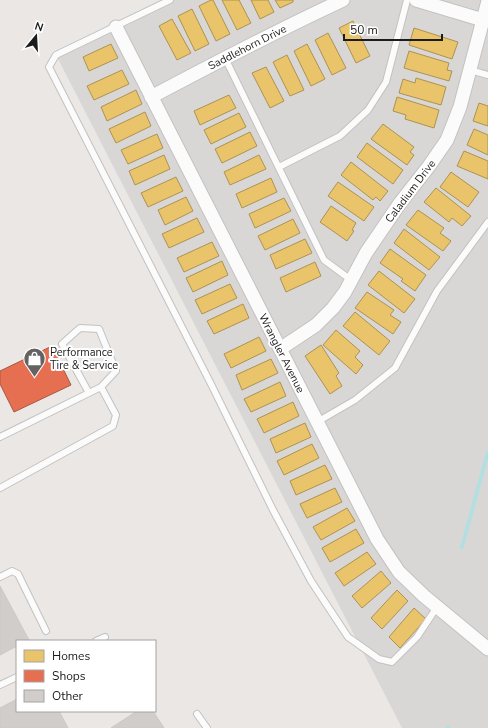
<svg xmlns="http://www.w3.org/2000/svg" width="488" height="728" viewBox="0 0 488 728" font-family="'Nunito Sans',sans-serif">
	<rect width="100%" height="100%" fill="#eae7e4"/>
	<!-- residential -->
	<path fill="#d9d7d6" d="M168 0H488V728H402L57 57Z"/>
	<!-- homes -->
	<path fill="#e9c46a" stroke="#ac9253" d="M211 0H213L230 34 216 41 199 6Z
		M222 0H239L251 23 237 30Z
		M251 0H268L274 12 260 19Z
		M275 0H293V2L280 8Z
		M192 9 209 44 195 51 178 16Z
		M172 19 191 53 177 60 159 26Z
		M353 21 370 56 356 63 339 28Z
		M414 28 458 42 452 59 409 45Z
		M328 33 346 68 332 75 315 40Z
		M111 44 118 58 89 71 83 57Z
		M307 44 325 79 311 86 294 51Z
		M409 51 449 63 447 70 452 71 449 81 404 68Z
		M287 55 304 90 290 96 273 62Z
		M266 67 284 101 270 108 252 73Z
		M122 70 129 84 94 100 87 86Z
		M416 78 446 87 441 105 399 93 403 79 415 83Z
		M136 90 142 104 107 121 101 107Z
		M229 95 236 108 200 125 194 111Z
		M397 97 439 110 434 128 405 119 406 115 393 111Z
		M479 103 488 106V126L473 121Z
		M145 112 151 126 116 143 109 129Z
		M239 113 246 127 211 144 204 130Z
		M383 124 414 147 410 152 414 155 407 165 371 139Z
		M474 129 488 135V155L467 145Z
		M250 132 257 146 222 163 215 149Z
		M157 134 163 148 128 164 121 150Z
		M367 143 403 170 393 184 357 157Z
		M464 151 488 161V179L457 166Z
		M164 155 170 169 135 185 129 171Z
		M259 155 266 169 230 185 224 172Z
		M351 162 388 191 380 201 376 197 373 200 341 175Z
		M451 172 479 192 468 207 440 187Z
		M176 177 183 191 148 207 141 193Z
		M271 178 277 192 242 208 236 194Z
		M338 182 374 207 364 221 328 196Z
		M436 188 471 216 462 226 452 218 449 222 424 202Z
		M186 197 193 211 165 225 158 210Z
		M284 198 291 211 255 228 249 214Z
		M331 206 356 223 352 230 354 231 347 241 320 222Z
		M418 210 444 228 440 233 451 241 443 251 406 225Z
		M197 218 204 232 169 248 162 234Z
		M293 219 300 233 265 250 258 236Z
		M404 229 440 257 429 270 394 243Z
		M305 239 312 253 276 269 270 255Z
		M212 242 219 256 184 272 177 258Z
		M390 249 426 275 415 291 401 281 403 279 380 263Z
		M222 261 228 275 193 292 186 278Z
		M315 262 321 276 286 292 280 278Z
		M379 271 415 299 404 313 368 285Z
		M230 284 237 298 202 314 195 300Z
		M367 292 394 310 390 315 401 322 393 334 355 308Z
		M243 304 249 318 214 334 207 321Z
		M355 312 390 341 379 355 343 326Z
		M336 330 360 351 355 357 363 365 356 374 323 345Z
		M259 337 266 351 231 368 224 354Z
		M321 345 339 373 336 376 342 386 330 394 305 356Z
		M271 359 278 373 242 390 236 375Z
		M280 382 286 396 251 412 244 399Z
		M293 402 299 416 264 433 257 419Z
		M305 423 311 437 276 453 270 439Z
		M312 444 319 458 284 475 277 461Z
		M325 465 332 479 296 495 290 481Z
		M335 488 342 502 307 518 300 504Z
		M347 508 355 521 321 540 313 527Z
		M356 529 364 543 330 562 322 548Z
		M367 552 376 564 344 586 335 573Z
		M381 571 391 583 362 608 352 596Z
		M397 590 408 601 382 629 371 618Z
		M414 608 426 619 400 648 389 637Z"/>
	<!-- shops -->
	<path fill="#e76f51" stroke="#aa5641" d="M52 346 71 385 14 412 0 384V371Z"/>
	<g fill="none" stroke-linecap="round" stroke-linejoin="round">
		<!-- stream -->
		<path stroke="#b4dfe0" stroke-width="4" d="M462 547 488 452
			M448 728V727"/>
	</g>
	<!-- building -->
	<path fill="#d1cdcb" stroke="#cdc8c5" d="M0 586 29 640 17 641V646L0 655Z
		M17 699V711H59L68 728H0V708Z
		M137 711H153L164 728H111Z"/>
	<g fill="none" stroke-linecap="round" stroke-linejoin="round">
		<defs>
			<path id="service" d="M170 0 56 55 49 67 212 386 273 510 311 581 348 637 379 659 392 662 417 637 437 607
				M225 58 324 260 351 280
				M470 70 488 75
				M279 167 340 136 368 110 386 82 407 0
				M317 422 355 400 395 368 437 291 488 222
				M0 437 101 387 116 371 99 329 80 328 62 344 89 393
				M0 488 113 426 116 415 101 387
				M0 577 12 571 18 574 46 631
				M96 641 105 637
				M0 685 17 677
				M197 714 207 728"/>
			<path id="minor" d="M416 0 483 20
				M116 27 377 539 399 572 424 596 488 649
				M151 97C215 63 278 30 343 0
				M280 349 316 325 333 308 345 292 366 253 400 203 429 166 447 140 460 107 488 1"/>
		</defs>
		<!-- service casing -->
		<use href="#service" stroke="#c3c2c0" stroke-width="8"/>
		<!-- minor casing -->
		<use href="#minor" stroke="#c3c2c0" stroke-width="15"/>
		<!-- service -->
		<use href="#service" stroke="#fcfbfb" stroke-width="6"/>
		<!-- minor -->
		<use href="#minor" stroke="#fcfbfb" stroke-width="13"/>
	</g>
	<!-- icons -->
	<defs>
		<symbol id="shop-pin" viewBox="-11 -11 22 30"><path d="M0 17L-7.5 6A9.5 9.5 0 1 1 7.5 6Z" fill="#646362" stroke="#fff"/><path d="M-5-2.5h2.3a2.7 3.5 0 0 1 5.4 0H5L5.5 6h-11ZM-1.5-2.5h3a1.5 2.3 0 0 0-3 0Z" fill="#fff"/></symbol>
	</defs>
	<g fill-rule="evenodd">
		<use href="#shop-pin" x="22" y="346" width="25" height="34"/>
	</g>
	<g text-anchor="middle" stroke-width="4" stroke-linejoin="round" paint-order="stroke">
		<!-- street labels -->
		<g font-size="11" fill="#1c1c1c" stroke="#fff">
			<text transform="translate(247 47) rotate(-27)" y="4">Saddlehorn Drive</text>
			<text transform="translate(410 191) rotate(-53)" y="4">Caladium Drive</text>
			<text transform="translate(282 353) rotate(63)" y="4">Wrangler Avenue</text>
		</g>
		<!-- poi labels -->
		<g font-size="11" fill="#1c1c1c" stroke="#fff" text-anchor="start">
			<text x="50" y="356">Performance<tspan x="50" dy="13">Tire &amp; Service</tspan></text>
		</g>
	</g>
	<!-- legend -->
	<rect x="16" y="640" width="140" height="72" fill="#ffffff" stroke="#a4a4a4"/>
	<rect x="24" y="650" width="20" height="12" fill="#e9c46a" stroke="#a4a4a4"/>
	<text x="52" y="660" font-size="12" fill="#1c1c1c">Homes</text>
	<rect x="24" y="670" width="20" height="12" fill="#e76f51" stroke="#a4a4a4"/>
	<text x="52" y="680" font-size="12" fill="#1c1c1c">Shops</text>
	<rect x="24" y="690" width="20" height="12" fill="#d1cdcb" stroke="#a4a4a4"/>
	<text x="52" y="700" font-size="12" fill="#1c1c1c">Other</text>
	<!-- north arrow -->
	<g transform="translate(36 36) rotate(18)" stroke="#ffffff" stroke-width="3" paint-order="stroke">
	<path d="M0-3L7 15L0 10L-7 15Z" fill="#1c1c1c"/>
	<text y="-6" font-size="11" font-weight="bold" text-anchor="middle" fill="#1c1c1c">N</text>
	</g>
	<!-- scale -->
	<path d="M344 34v6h98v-6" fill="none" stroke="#1c1c1c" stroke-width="2"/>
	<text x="350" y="34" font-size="12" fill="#1c1c1c" stroke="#ffffff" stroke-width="3" paint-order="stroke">50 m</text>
</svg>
